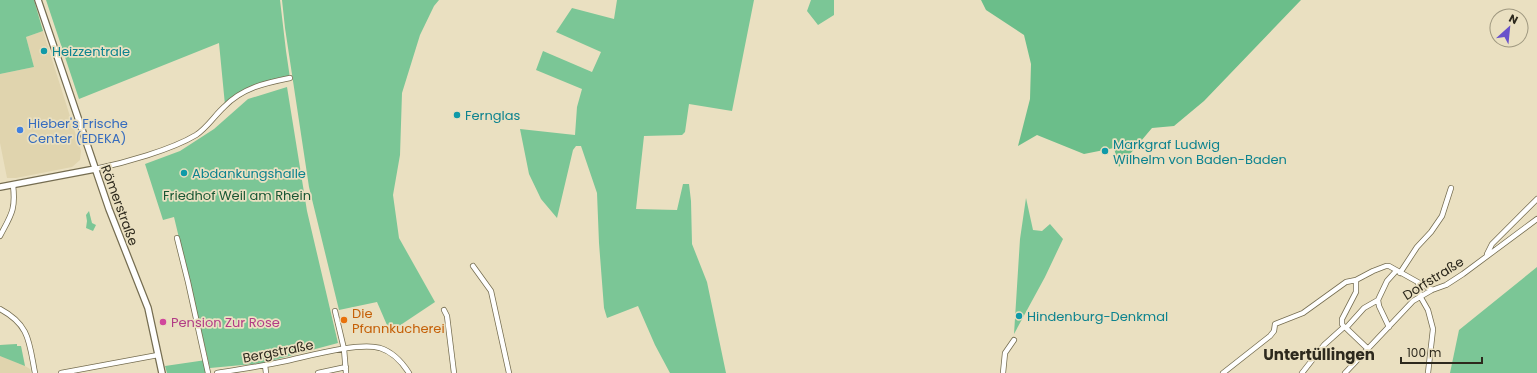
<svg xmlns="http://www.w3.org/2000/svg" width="1537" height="373" viewBox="0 0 1537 373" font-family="Poppins,sans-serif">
	<rect width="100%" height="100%" fill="#eae0c1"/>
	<!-- built -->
	<path fill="#e0d4ae" d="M43 31 81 151 80 160 72 167 16 178H7L0 143V74L34 67 26 37Z
		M17 344V346H21L25 366 30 369 31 373H0V345Z"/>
	<!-- green -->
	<path fill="#7bc696" d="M0 0H34L43 31 26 37 34 67 0 74Z
		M46 0H280L286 51 290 78 250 88 225 105 219 43 79 99Z
		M282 0H439L434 6 420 35 402 93 400 155 393 195 399 238 435 302 390 332 377 302 339 310 309 187 285 28Z
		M617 0H754L732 111 689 104 685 132 682 135 644 136 636 209 677 210 683 184H689L691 201 692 244 707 282 726 373H670L655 345 638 306 607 318 604 308 599 243 597 193 581 146H576L573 150 557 218 541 199 529 174 520 129 575 135 577 107 582 89 536 70 543 51 592 72 601 52 556 32 572 8 614 19Z
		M811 0H834V15L818 25 807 11Z
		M287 87 307 211 338 343 263 363 210 368 174 217 163 220 145 164 180 151 214 129 248 99Z
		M1026 198 1033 230 1042 231 1050 224 1063 239 1045 277 1014 334 1020 239Z
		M89 211 92 223 96 225 93 231 86 228 87 221 86 215Z
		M1537 267V373H1450L1459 330Z
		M17 344V346H21L25 366 0 356V345Z
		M206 360 208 373H167L165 366Z"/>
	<!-- forest -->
	<path fill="#6bbe8a" d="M981 0H1301L1204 101 1174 126 1152 128 1119 167 1114 148 1084 154 1037 135 1018 146 1030 99 1031 64 1024 35 986 10Z"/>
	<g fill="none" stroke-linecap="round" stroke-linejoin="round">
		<defs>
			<path id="minor" d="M95 169C124 163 171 150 196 135 207 128 215 115 224 107 242 88 265 83 290 78
				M0 236C11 215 16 210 13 185
				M177 238 188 282 208 373
				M1487 254 1492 244 1537 199
				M473 266 491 291 509 373
				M1400 273 1417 247 1431 232 1442 216 1451 188
				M1418 283 1420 296 1428 310 1433 329 1428 373
				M1378 300 1379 306 1389 327
				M0 309C30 325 29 342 35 373
				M444 310 447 316 454 373
				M335 311 344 349 346 373
				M1344 327 1342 324V319L1356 292V280
				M1345 327 1368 349
				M1346 328 1364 308 1378 300 1387 281 1396 271
				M265 365 266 373
				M61 373 158 355
				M217 373C240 369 263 366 286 361 309 356 358 342 380 348 393 352 402 362 409 373
				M318 373 346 367
				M1003 373 1005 353 1014 340
				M1223 373 1270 336 1274 331 1275 324 1303 313 1346 282 1356 280 1373 271 1386 266H1389L1432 290
				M1302 373 1324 345 1344 327
				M1345 373 1413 301 1432 290 1446 285 1463 274 1537 219"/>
			<path id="tertiary" d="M38 0 109 209 148 308 162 373
				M0 187 95 169"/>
		</defs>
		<!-- minor casing -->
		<use href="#minor" stroke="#756d51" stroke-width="6"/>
		<!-- tertiary casing -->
		<use href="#tertiary" stroke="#756d51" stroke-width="8"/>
		<!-- minor -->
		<use href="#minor" stroke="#fff" stroke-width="4.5"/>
		<!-- tertiary -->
		<use href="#tertiary" stroke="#fff" stroke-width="5.5"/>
	</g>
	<!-- markers -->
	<g fill="#0f9aa8" stroke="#eae0c1" stroke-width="1.5">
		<circle cx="44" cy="51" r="4"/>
		<circle cx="457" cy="115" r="4"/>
		<circle cx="1105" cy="151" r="4"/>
		<circle cx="184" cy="173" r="4"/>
		<circle cx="1019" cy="316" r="4"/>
	</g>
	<circle fill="#3f7fe0" stroke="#eae0c1" stroke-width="1.5" cx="20" cy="130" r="4"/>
	<circle fill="#e8710a" stroke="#eae0c1" stroke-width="1.5" cx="344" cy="320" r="4"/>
	<circle fill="#d1479c" stroke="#eae0c1" stroke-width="1.5" cx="163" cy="322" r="4"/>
	<g text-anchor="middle" stroke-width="3.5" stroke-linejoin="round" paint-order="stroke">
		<!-- culture labels -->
		<g font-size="13" fill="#0d838f" stroke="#eae0c1" text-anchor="start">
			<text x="52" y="56">Heizzentrale</text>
			<text x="465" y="120">Fernglas</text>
			<text x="1113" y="149">Markgraf Ludwig<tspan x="1113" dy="15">Wilhelm von Baden-Baden</tspan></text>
			<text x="192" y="178">Abdankungshalle</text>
			<text x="1027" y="321">Hindenburg-Denkmal</text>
		</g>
		<!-- shop labels -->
		<g font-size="13" fill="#366cbe" stroke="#eae0c1" text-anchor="start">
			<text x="28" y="128">Hieber's Frische<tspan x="28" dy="15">Center (EDEKA)</tspan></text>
		</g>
		<!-- park labels -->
		<g font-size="13" fill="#195734" stroke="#eae0c1">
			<text x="237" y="200">Friedhof Weil am Rhein</text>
		</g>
		<!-- street labels -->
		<g font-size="13" fill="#2d291d" stroke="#eae0c1">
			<text transform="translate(120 205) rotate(70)" y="5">Römerstraße</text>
			<text transform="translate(1433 278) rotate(-32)" y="5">Dorfstraße</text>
			<text transform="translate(278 351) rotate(-11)" y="5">Bergstraße</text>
		</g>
		<!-- food labels -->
		<g font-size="13" fill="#c56008" stroke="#eae0c1" text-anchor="start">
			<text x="352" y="318">Die<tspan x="352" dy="15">Pfannkucherei</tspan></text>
		</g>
		<!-- hotel labels -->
		<g font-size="13" fill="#b23c85" stroke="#eae0c1" text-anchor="start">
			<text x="171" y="327">Pension Zur Rose</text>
		</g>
		<!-- quarter labels -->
		<g font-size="15" font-weight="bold" fill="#2d291d" stroke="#eae0c1">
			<text x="1319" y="360">Untertüllingen</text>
		</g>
	</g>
	<!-- north arrow -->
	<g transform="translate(1509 28) rotate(27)"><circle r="19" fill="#eae0c1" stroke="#9e977f"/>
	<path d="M0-3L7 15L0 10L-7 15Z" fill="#6952cb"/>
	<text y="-6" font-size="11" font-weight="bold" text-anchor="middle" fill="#2d291d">N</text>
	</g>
	<!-- scale -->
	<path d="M1401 357v6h81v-6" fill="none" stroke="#2d291d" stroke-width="2"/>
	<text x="1407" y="357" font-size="12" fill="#2d291d" stroke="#eae0c1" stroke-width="3" paint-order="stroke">100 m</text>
</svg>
